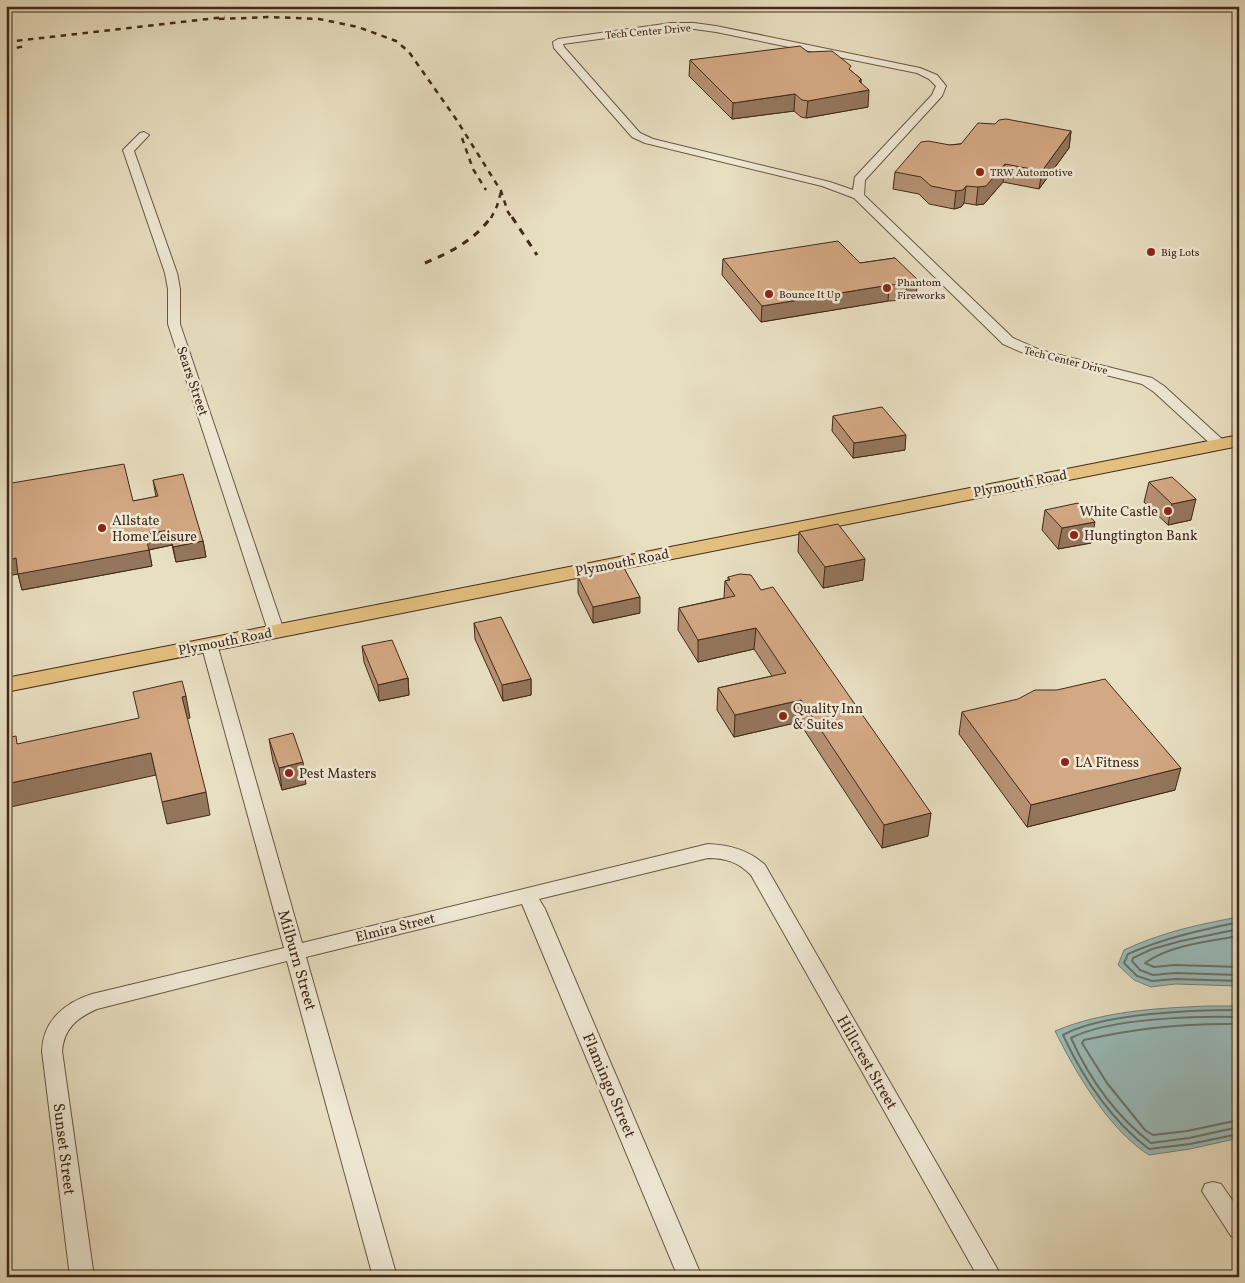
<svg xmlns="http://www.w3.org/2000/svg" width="1245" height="1283" viewBox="0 0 1245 1283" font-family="Vollkorn,serif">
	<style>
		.water { fill: #99bbba; stroke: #758179 }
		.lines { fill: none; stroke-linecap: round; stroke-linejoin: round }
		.shore { stroke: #6c7269; stroke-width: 2 }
		.minor-casing { stroke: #6a5642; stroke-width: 2 }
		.major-casing { stroke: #402918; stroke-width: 2 }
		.minor { fill: #f0ead7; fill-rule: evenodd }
		.major { fill: #e4c080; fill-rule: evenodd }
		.rail-far1 { stroke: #402918; stroke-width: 2.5; stroke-dasharray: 5.5 5.5; stroke-linecap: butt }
		.rail { stroke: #402918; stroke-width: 3; stroke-dasharray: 7 7; stroke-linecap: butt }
		.wall { fill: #b59072; stroke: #402918 }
		.shaded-wall { fill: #94765c; stroke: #402918 }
		.building { fill: #d3a884; stroke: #402918 }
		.poi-dot { fill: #8f2418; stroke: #f0ead7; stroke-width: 2 }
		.labels { text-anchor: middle; stroke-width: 5; stroke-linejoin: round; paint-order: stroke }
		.far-street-label { font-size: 11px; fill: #402918; stroke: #f0ead7 }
		.far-poi-label { font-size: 11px; fill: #402918; stroke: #f0ead7; text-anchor: start }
		.street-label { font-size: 14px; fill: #402918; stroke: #f0ead7 }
		.poi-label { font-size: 14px; fill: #402918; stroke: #f0ead7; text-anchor: start }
		.near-street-label { font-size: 16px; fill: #402918; stroke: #f0ead7 }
	</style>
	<rect width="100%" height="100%" fill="#e8dfc1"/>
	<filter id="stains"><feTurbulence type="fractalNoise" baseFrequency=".004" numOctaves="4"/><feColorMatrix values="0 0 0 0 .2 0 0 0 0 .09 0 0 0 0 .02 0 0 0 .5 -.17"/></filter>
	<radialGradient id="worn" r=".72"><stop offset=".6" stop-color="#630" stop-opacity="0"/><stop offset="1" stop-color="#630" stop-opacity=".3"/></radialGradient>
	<!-- water -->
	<path class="water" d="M1239 917V986L1175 984 1151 987 1134 980 1118 965 1124 950C1160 933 1199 924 1239 917Z
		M1209 1006H1239V1138L1190 1149 1149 1155C1109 1130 1076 1073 1055 1031 1103 1011 1157 1008 1209 1006Z"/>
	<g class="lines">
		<!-- shore -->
		<path class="shore" d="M1239 922C1201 930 1164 938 1128 954L1124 963 1137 976 1152 981 1175 979 1239 981
			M1239 929 1181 941 1152 949 1133 958 1132 961 1140 970 1153 975 1175 973 1239 975
			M1239 936C1209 941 1170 945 1145 963L1154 967 1175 965 1239 967
			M1239 1010C1192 1010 1103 1013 1063 1035 1083 1078 1111 1120 1149 1149L1190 1144 1239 1134
			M1239 1017C1195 1016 1110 1018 1071 1038 1089 1078 1116 1116 1151 1143L1189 1138 1239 1127
			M1239 1024C1186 1023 1135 1028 1084 1040L1082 1043 1107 1083 1145 1130 1153 1135 1187 1131 1239 1120"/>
		<!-- minor casing -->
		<g class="minor-casing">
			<path id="minor" d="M671 23H694L716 26 920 68 937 75 946 86 942 96 865 180 864 195 1013 338 1040 350 1152 378 1164 386 1224 441 1226 444 1224 447H1214L1154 392 1142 384 1030 356 1003 344 854 198 822 186 645 143 632 137 554 48 553 42 558 39ZM671 29H694L716 32 917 73 929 79 936 86 932 95 855 177 853 190 830 182 653 139 640 133 564 47 563 44Z
				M144 132 149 135 134 151 177 273 180 289V324L284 631 282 634H270L268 631 168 324V289L165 273 123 150 140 133Z
				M209 639 215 640 217 644 302 943 708 844C730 845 749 850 765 865L1002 1277H978L751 875C738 862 726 858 708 858L539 899 545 909 702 1277H678L522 904 306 957 397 1277H373L287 961 97 1009C77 1018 64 1028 62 1051L94 1277H70L42 1051C43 1021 64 1003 92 994L284 948 201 644 203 640Z
				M1213 1182 1221 1184 1239 1210V1239L1231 1236 1202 1191 1205 1184Z"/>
		</g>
		<!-- major casing -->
		<g class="major-casing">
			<path id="major" d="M1239 435V446L6 692V678Z"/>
		</g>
		<!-- minor -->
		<use href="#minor" class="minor"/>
		<!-- major -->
		<use href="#major" class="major"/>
		<!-- rail-far1 -->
		<path class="rail-far1" d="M274 11 317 6
			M219 19 270 17 319 19 358 27 396 41 409 52 456 119 501 191 508 212 512 218
			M6 42 225 17
			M6 50 25 46
			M462 138 473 169 486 190
			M491 218 497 206 501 192"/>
		<!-- rail -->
		<path class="rail" d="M512 217 537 255
			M425 263C451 252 475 240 491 217"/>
	</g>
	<!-- wall -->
	<path class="wall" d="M808 52 850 70 861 79V83L868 107 806 118 801 117 794 111 732 119 689 76 690 60Z
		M1071 131 1069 148 1039 189 1003 182 984 204 976 205 964 203 961 207 954 209 929 204 919 194 893 189 895 172 950 145Z
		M895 258 916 296 906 298 905 300 888 301 761 322 722 275 723 259 860 263Z
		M833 416 905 450 853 458 832 431Z
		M153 480 203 541 206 557 176 562 172 545 149 550 152 566 22 590 18 574 12 575 8 560 133 501 156 497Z
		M1149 482 1191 520 1168 525 1144 502Z
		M1045 510 1091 543 1058 549 1042 530Z
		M799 532 863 580 823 588 798 552Z
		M578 577 640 613 593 623 578 593Z
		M728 577 928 836 882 848 799 722 734 737 717 710 718 688 772 676 754 649 698 662 678 630 679 608 724 598 725 581 728 580Z
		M474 623 531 679V695L503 701 475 639Z
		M362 646 408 678 409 695 379 701 364 662Z
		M962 712 1175 790 1027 827 959 734Z
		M269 739 306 784 282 790 273 761Z"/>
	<!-- shaded-wall -->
	<path class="shaded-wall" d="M861 79 860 92 869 90 868 107 806 118 808 101 859 81Z
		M795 94 794 111 732 119 733 103Z
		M1071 131 1069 148 1039 189 1042 171Z
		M1005 164 1003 182 984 204 976 205 978 187Z
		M966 186 964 203 961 207 954 209 956 191Z
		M918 280 916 296 906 298 905 300 907 284 908 282Z
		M889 285 888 301 761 322 762 306Z
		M906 435 905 450 853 458 854 443Z
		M1196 499 1191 520 1168 525 1172 504Z
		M1095 522 1091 543 1058 549 1062 528Z
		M169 530 172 545 148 550 145 534Z
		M203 541 206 557 176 562 173 547Z
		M149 550 152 566 22 590 18 574 12 575 8 560 16 558Z
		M865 559 863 580 823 588 825 567Z
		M640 597V613L593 623V607Z
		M756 628 754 649 698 662V640Z
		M408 678 409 695 379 701 378 685Z
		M531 679V695L503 701 502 685Z
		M186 696 190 718 186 719 182 697Z
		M801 700 799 722 734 737 735 715Z
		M151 753 156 775 6 808V784Z
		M303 762 306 784 282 790 279 768Z
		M1181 768 1175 790 1027 827 1031 805Z
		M206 792 210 815 167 824 162 802Z
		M931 813 928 836 882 848 884 825Z"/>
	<!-- building -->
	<path class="building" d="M800 46 808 52 832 51 851 66 849 69 861 79 859 81 869 90 808 101 802 100 795 94 733 103 690 60Z
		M1006 119 1071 131 1042 171 1005 164 986 186 978 187 966 186 963 190 956 191 931 186 921 177 895 172 921 142 928 141 950 145 961 144 978 123 995 124 999 120Z
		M838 241 860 263 895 258 918 280 908 282 907 284 889 285 762 306 723 259Z
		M882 407 906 435 854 443 833 416Z
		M124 464 133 501 158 496 153 480 183 474 203 541 173 547 169 530 145 534 149 550 18 574 16 558 8 560 6 548V484Z
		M1172 477 1196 499 1172 504 1149 482Z
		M1078 503 1095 522 1062 528 1045 510Z
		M838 524 865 559 825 567 799 532Z
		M624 568 640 597 593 607 578 577Z
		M740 574 751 575 761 590 773 587 931 813 884 825 801 700 735 715 718 688 786 673 756 628 698 640 679 608 735 596 725 581 730 580 728 577Z
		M501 617 531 679 502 685 474 623Z
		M392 640 408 678 378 685 362 646Z
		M1105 679 1181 768 1031 805 962 712 1018 699 1035 690H1057Z
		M182 681 186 696 182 697 206 792 162 802 151 753 6 784V738L16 736 17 744 139 718 133 692Z
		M293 733 303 762 279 768 269 739Z"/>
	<!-- markers -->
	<g class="poi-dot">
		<circle cx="980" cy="172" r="5"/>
		<circle cx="1151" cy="252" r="5"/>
		<circle cx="887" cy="288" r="5"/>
		<circle cx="769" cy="294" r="5"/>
		<circle cx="1168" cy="511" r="5"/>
		<circle cx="102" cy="528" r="5"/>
		<circle cx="1074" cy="535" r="5"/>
		<circle cx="783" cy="716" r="5"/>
		<circle cx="1065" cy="762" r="5"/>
		<circle cx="289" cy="773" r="5"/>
	</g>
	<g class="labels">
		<!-- far-street labels -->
		<g class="far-street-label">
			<text transform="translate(648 31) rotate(-5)" y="4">Tech Center Drive</text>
			<text transform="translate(1066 360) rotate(14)" y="4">Tech Center Drive</text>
		</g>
		<!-- far-poi labels -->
		<g class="far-poi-label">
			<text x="990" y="176">TRW Automotive</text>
			<text x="1161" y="256">Big Lots</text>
			<text x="897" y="286">Phantom<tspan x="897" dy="13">Fireworks</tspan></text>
			<text x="779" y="298">Bounce It Up</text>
		</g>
		<!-- street labels -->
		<g class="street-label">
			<text transform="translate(193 381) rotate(71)" y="5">Sears Street</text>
			<text transform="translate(1020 483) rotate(-11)" y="5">Plymouth Road</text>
			<text transform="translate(622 562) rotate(-11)" y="5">Plymouth Road</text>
			<text transform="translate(225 641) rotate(-11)" y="5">Plymouth Road</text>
			<text transform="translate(395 927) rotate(-14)" y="5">Elmira Street</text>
		</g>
		<!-- poi labels -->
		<g class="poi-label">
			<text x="1158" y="516" text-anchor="end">White Castle</text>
			<text x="112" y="525">Allstate<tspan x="112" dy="16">Home Leisure</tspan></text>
			<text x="1084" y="540">Hungtington Bank</text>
			<text x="793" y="713">Quality Inn<tspan x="793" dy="16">&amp; Suites</tspan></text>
			<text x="1075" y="767">LA Fitness</text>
			<text x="299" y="778">Pest Masters</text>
		</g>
		<!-- near-street labels -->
		<g class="near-street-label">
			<text transform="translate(298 960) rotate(74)" y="6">Milburn Street</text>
			<text transform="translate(868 1062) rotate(60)" y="6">Hillcrest Street</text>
			<text transform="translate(610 1085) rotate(67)" y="6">Flamingo Street</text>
			<text transform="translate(65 1149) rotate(83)" y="6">Sunset Street</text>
		</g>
	</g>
	<!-- margin -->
	<rect width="1245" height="1283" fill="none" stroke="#e8dfc1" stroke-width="25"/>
	<rect x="8" y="8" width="1230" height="1268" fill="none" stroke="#402918" stroke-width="2.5"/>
	<rect x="12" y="12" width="1220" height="1258" fill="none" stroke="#402918"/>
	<rect width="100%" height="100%" filter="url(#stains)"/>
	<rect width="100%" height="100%" fill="url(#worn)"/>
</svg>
